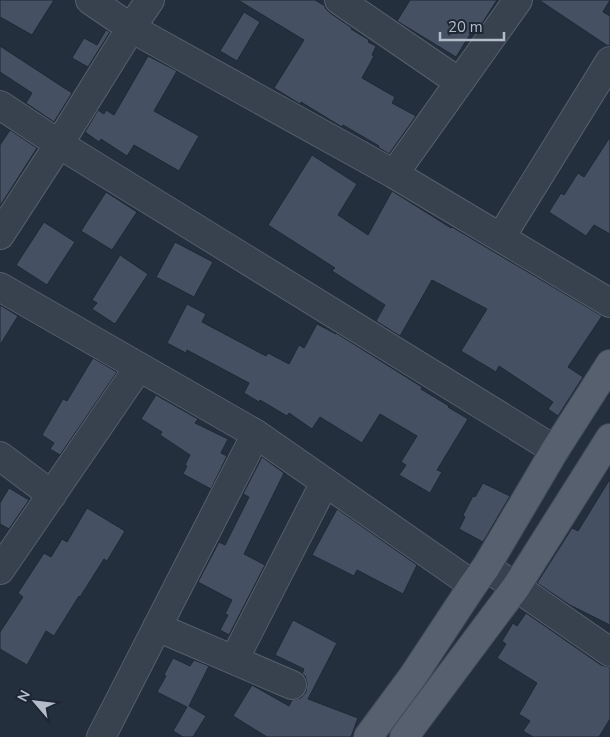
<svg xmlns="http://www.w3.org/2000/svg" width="610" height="737" viewBox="0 0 610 737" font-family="'Nunito Sans',sans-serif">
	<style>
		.building { fill: #455162; stroke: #1f2835 }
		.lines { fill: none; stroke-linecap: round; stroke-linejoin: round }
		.minor-casing { stroke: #565f6c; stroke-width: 30 }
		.major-casing { stroke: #414a57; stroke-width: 30 }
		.minor { stroke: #38414e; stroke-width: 28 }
		.major { stroke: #56606e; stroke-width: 28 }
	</style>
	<rect width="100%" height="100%" fill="#242f3e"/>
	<!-- building -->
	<path class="building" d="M0 0H54L32 35 0 17Z
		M238 0H315L325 6V8L330 13 352 28 351 29 369 40 368 42 376 46 372 55 374 56 362 78 395 97 392 103 416 116 389 154 378 147 379 146 343 125 342 127 301 102 300 104 274 88 304 40Z
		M410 0H497L479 28 476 25 456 57 397 21Z
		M539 0H610L603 12 610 16V45L608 46Z
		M244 12 260 22 237 61 220 51Z
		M106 30 110 32 88 67 72 58 84 38 97 45Z
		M0 46 72 93 54 122 26 103 32 93 0 72Z
		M148 56 177 71 154 111 199 136 179 171 134 145 127 156 101 139 99 142 85 132 98 110 104 114 106 110 114 115Z
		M10 130 37 148 0 206V145Z
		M610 137V234L594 225 586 236 549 212 561 193 564 195 578 173 584 177Z
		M312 155 357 184 338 215 368 235 392 191 451 228 452 227 602 316 568 367 583 377 558 416 548 409 553 402 499 366 496 372 461 351 487 309 432 280 400 336 376 321 385 305 332 271 335 268 268 225Z
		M106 192 137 212 112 250 81 231Z
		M44 222 75 242 47 285 16 265Z
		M175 242 213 262 194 297 156 277Z
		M120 255 148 274 115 324 92 309 97 303 92 300Z
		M187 304 206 314 202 322 266 356 268 353 289 364 299 345 304 348 317 324 336 334V333L422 387 421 389 449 406 448 407 468 419 437 470 442 472 430 493 399 475 406 465 401 462 417 436 380 414 362 443 320 417 312 429 289 413 287 416 260 400 259 402 244 393 249 383 187 350 186 353 167 343Z
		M0 305 18 316 0 345Z
		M93 358 117 372 60 455 50 449 54 443 42 435 63 399 67 401Z
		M156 395 198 419 195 423 228 439 221 453 227 456 211 489 183 474 187 466 185 465 190 455 160 435 162 432 141 419Z
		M262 457 284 473 244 554 265 565 229 635 220 630 228 615 225 614 232 600 198 582 219 542 225 545 249 497 243 494Z
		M610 479V625L570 605 537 583 572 528 578 531Z
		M483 483 510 496 483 542 459 529 465 517 463 515 473 496 475 497Z
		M9 488 29 500 9 529 0 524V503Z
		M87 508 125 531 107 561 104 559 80 597 79 596 54 636 46 631 27 665 0 649V632L23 597 18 593 44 553 51 557 62 539 67 542Z
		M337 509 417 565 403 594 357 570 354 576 312 555Z
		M526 613 601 665 610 667V719L599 737H533L523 731 530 721 519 714 537 683 497 658 506 644 502 641 513 623 517 626Z
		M293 620 337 643 308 699 358 718 351 737H267L233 716 252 685 289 706 292 700 301 698 306 692 307 683 305 676 302 674 304 669 275 655Z
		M173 658 190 666 194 660 209 666 189 706 206 716 193 737H183L173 731 187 707 157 692 166 676 164 675Z"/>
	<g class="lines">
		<!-- minor casing -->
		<g class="minor-casing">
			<path id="minor" d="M90 0 131 28 394 174 610 303
				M339 0 459 82
				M0 105 59 144 555 450
				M394 174 518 0
				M0 235 59 144 131 28 150 0
				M501 237 610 61
				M0 287 256 434 473 585
				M0 456 52 495
				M486 567 516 587 610 652
				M0 570 139 367
				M157 627 292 685
				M234 660 325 482
				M101 737 256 434"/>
		</g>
		<!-- major casing -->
		<g class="major-casing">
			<path id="major" d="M368 737 413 676 473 585 486 567 555 450 610 364
				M404 737 516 587 610 438"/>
		</g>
		<!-- minor -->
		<use href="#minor" class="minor"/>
		<!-- major -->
		<use href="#major" class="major"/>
	</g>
	<!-- north arrow -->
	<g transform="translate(35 702) rotate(298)" stroke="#1d2633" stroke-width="4" paint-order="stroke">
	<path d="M0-4L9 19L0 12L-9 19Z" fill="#b4bcc9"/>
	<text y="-8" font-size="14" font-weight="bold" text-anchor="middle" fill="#b4bcc9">N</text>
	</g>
	<!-- scale -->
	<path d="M440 32v8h64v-8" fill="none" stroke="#b4bcc9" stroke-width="2.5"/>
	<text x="448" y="32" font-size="15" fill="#b4bcc9" stroke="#1d2633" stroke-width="4" paint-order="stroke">20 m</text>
</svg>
